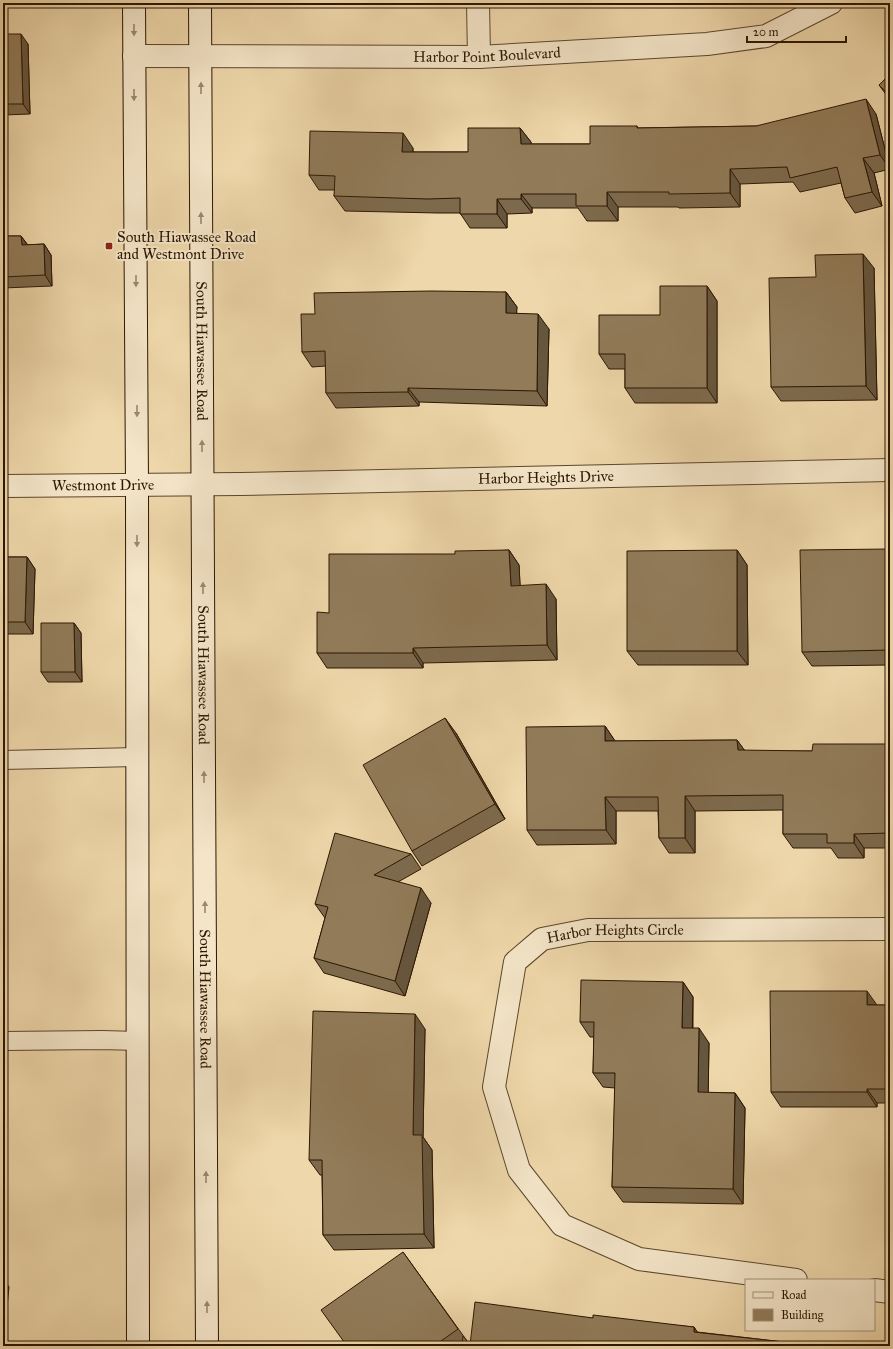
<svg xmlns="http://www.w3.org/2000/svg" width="893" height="1349" viewBox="0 0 893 1349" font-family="'IM FELL Great Primer',serif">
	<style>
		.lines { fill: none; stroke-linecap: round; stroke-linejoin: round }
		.lane-casing { stroke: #5c472c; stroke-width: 20 }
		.street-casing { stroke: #5c472c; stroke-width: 24 }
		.secondary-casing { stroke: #2c1702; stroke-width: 24 }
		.lane { stroke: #f4e5c8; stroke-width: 18 }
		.street { stroke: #f4e5c8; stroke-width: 22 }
		.secondary { stroke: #f4e5c8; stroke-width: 22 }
		.wall { fill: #7d6a4d; stroke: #2c1702 }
		.shaded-wall { fill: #66563e; stroke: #2c1702 }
		.building { fill: #917b59; stroke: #2c1702 }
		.oneway { fill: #9a886f }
		.poi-dot { fill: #8f2418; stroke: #f4e5c8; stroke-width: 1.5 }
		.labels { text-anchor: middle; stroke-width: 4; stroke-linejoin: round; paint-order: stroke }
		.street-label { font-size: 15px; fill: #2c1702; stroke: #f4e5c8 }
		.poi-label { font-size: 15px; fill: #2c1702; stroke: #f4e5c8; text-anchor: start }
	</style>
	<rect width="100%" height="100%" fill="#eed7aa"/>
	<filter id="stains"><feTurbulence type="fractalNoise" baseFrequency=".005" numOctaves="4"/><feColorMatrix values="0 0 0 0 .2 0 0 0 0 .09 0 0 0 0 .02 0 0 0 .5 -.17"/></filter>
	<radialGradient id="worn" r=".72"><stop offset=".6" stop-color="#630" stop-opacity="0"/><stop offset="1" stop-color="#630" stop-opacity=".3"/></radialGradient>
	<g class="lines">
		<!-- lane casing -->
		<g class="lane-casing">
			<path id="lane" d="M3 760 137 757
				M3 1041 102 1040 138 1041"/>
		</g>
		<!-- street casing -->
		<g class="street-casing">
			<g id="street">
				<path d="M478 3 479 57"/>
				<path id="s1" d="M134 56 479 57 707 44 766 36 831 3"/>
				<path id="s2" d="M3 486 240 484 890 470"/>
				<path id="s3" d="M796 1280 639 1259 562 1225 519 1170 494 1087 515 962 542 939 588 930 890 929"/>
				<path d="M874 1290 890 1292"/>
			</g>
		</g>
		<!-- secondary casing -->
		<g class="secondary-casing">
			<g id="secondary">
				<path d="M134 3 137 485 138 1346"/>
				<path id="s4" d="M200 3 207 1346"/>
			</g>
		</g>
		<!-- lane -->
		<use href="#lane" class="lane"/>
		<!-- street -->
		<use href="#street" class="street"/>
		<!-- secondary -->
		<use href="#secondary" class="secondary"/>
	</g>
	<!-- wall -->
	<path class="wall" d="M3 34 28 44 30 114 3 115Z
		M890 74V100L879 85Z
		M876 114 890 169 874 173 882 206 855 213 845 198 841 183 800 192 793 182 740 184V207L679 208 678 207H618V221H587L578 208H532V213L507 214V228H470L460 213H438L345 211 334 196 335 190H319L309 175 413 148V152H468L520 128 531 142V144H590L637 126 638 128 756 126Z
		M3 236H21L28 245 44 244 51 255 52 286 3 288Z
		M874 268 877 400 781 401 771 387 816 277Z
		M707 286 717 301V403H635L625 388V369H609L599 354 660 315Z
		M506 292 517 307 516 313 549 329 547 406 419 402V406L336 408 326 393V366L312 367 302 352 315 314Z
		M890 549V665L812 666 802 652Z
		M509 550 519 565 520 586 556 599 557 660 423 663V668H327L317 653 329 613 455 554Z
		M737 550 747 565 748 665H638L627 651Z
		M3 557H27L35 569 33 634H3Z
		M74 623 81 633 82 682H48L41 672Z
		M605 726 615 741 737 740 745 751H812L890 744V848H864V858H838L831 848H793L783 834V810L695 811V853H669L659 838 658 811H616V844L537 845 527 830Z
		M456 733 505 819 422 866 412 851Z
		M411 854 421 869 398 882 431 903 405 996 324 973 314 958 325 918 315 904Z
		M683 982 693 997V1028L709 1043 708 1093H735L745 1108 743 1204 623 1202 612 1187 615 1088 603 1087 593 1073 594 1037H590L580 1022Z
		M877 1005H890V1103H877V1107H781L771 1092Z
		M425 1029 423 1137 432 1150 434 1248 334 1250 323 1235 322 1175H320L309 1160Z
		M403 1252 470 1345 593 1318 694 1327 697 1332 819 1346H347Z"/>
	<!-- shaded-wall -->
	<path class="shaded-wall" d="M21 34 28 44 30 114 23 104Z
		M866 99 876 114 890 169 880 155Z
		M520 128 531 142V158L521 144Z
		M403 133 413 148 412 167 402 152Z
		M863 158 874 173 882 206 872 192Z
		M730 169 740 184V207L730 193Z
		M607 192 618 207V221L607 206Z
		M521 194 532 208V213L521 199Z
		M497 199 507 214V228L497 214Z
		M21 236 28 246 22 245Z
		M44 244 51 255 52 286 45 275Z
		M863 254 874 268 877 400 866 386Z
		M707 286 717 301V403L707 388Z
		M506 292 517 307 516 328 506 313Z
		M538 314 549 329 547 406 537 391Z
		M408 388 419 402V406L408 392Z
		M509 550 519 565 521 601 511 586Z
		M737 550 747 565 748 665 737 651Z
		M27 557 35 569 33 634 25 622Z
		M546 584 556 599 557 660 547 645Z
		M74 623 81 633 82 682 75 672Z
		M413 648 423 663V668L413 653Z
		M445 718 456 733 505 819 495 804Z
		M605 726 615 741H605Z
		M737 740 748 755 738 750Z
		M685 796 695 811V853L685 838Z
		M605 797 616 811V844L606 830Z
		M854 834 864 848V858L854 843Z
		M421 888 431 903 405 996 395 981Z
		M683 982 693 997 692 1043 682 1028Z
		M867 991 877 1005H867Z
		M415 1014 425 1029 423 1137 432 1150 434 1248 424 1234 413 1135Z
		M699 1028 709 1043 708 1107 698 1092Z
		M867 1089 877 1103V1107L867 1092Z
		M735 1093 745 1108 743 1204 733 1189Z
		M3 1278 9 1287 4 1336 3 1335Z
		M694 1327 704 1342 694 1332Z"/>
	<!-- building -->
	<path class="building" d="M3 34H21L23 104H3Z
		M890 74V96L879 85Z
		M866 99 880 155 863 158 872 192 845 198 837 167 790 178 787 167 730 169V193L669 194V192H607V206H576V194H521V199H497V214H460V198L428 199 334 196 335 176 309 175 310 131 403 133 402 152H468V128H520L521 144H590V126H637V128L756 126Z
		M3 236H21L22 245 44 244 45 275 3 277Z
		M863 254 866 386 771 387 769 278 816 277 815 255Z
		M660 286H707V388H625V354H599V315H660Z
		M431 291 506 292V313L538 314 537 391 408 388V392L326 393 325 351 302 352 301 314H315L314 293Z
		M890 549V650L802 652 800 550Z
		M509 550 511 586 546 584 547 645 413 648V653H317V612L329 613V554H455V551Z
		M737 550V651H627V551Z
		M3 557H27L25 622H3Z
		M41 623H74L75 672H41Z
		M445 718 495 804 412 851 363 765Z
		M605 726V741L737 740 738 750 812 751 813 744H890V833L854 834V843H827V834H783V795L685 796V838H659L658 797H605L606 830H527L526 727Z
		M335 833 411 854 374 875 421 888 395 981 314 958 328 907 315 904Z
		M581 980 683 982 682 1028H699L698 1092 735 1093 733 1189 612 1187 615 1073H593L594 1022H580Z
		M770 991H867V1005H890V1089H867V1092H771Z
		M313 1011 415 1014 413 1135H422L424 1234 323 1235 322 1160H309Z
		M403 1252 458 1329 434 1346H347L321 1310Z
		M475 1302 593 1318V1315L694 1327V1332L819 1346H462L463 1336 470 1345Z"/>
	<!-- one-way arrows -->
	<defs><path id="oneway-solid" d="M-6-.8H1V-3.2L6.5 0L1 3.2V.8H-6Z"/></defs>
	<g class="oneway">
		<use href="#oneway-solid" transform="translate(134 30) rotate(90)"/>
		<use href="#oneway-solid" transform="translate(201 88) rotate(-90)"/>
		<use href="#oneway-solid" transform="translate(134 95) rotate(90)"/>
		<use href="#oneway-solid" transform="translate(201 218) rotate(-90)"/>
		<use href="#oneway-solid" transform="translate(136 281) rotate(90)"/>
		<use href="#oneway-solid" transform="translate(137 411) rotate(90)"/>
		<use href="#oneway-solid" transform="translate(202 446) rotate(-90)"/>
		<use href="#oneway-solid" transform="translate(137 541) rotate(90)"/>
		<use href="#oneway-solid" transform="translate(203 588) rotate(-90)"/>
		<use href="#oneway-solid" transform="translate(204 777) rotate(-90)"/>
		<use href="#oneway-solid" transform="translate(205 907) rotate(-90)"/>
		<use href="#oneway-solid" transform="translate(206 1177) rotate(-90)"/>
		<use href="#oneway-solid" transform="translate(207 1307) rotate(-90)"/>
	</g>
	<!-- markers -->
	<rect class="poi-dot" x="105" y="242" width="8" height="8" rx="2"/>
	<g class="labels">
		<!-- street labels -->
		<g class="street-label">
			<text dy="5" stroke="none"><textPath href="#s1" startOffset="353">Harbor Point Boulevard</textPath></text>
			<text dy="5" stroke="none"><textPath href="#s4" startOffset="348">South Hiawassee Road</textPath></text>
			<text dy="5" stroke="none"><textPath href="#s2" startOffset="543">Harbor Heights Drive</textPath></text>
			<text dy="5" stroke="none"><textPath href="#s2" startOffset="100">Westmont Drive</textPath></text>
			<text dy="5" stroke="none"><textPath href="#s4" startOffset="672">South Hiawassee Road</textPath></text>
			<text dy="5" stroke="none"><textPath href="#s3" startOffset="635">Harbor Heights Circle</textPath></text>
			<text dy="5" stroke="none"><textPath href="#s4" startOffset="996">South Hiawassee Road</textPath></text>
		</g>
		<!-- poi labels -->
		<g class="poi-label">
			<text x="117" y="242">South Hiawassee Road<tspan x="117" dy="17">and Westmont Drive</tspan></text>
		</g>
	</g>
	<!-- margin -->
	<rect width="893" height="1349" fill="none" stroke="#eed7aa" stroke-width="16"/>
	<rect x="4" y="4" width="885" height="1341" fill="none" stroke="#2c1702" stroke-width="2"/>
	<rect x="8" y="8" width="877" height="1333" fill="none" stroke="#2c1702"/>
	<!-- legend -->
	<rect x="745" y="1279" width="130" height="52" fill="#f4e5c8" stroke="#a49379"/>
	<rect x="753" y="1292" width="20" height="6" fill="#f4e5c8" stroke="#a49379"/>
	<text x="781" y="1299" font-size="12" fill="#2c1702">Road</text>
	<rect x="753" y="1309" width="20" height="12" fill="#917b59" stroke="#a49379"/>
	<text x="781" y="1319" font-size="12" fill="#2c1702">Building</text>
	<!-- scale -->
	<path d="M747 36v6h99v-6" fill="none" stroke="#2c1702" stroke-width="2"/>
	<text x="753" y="36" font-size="12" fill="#2c1702" stroke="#f4e5c8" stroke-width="3" paint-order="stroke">20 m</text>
	<rect width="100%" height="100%" filter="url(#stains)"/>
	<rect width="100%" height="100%" fill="url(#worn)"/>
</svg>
